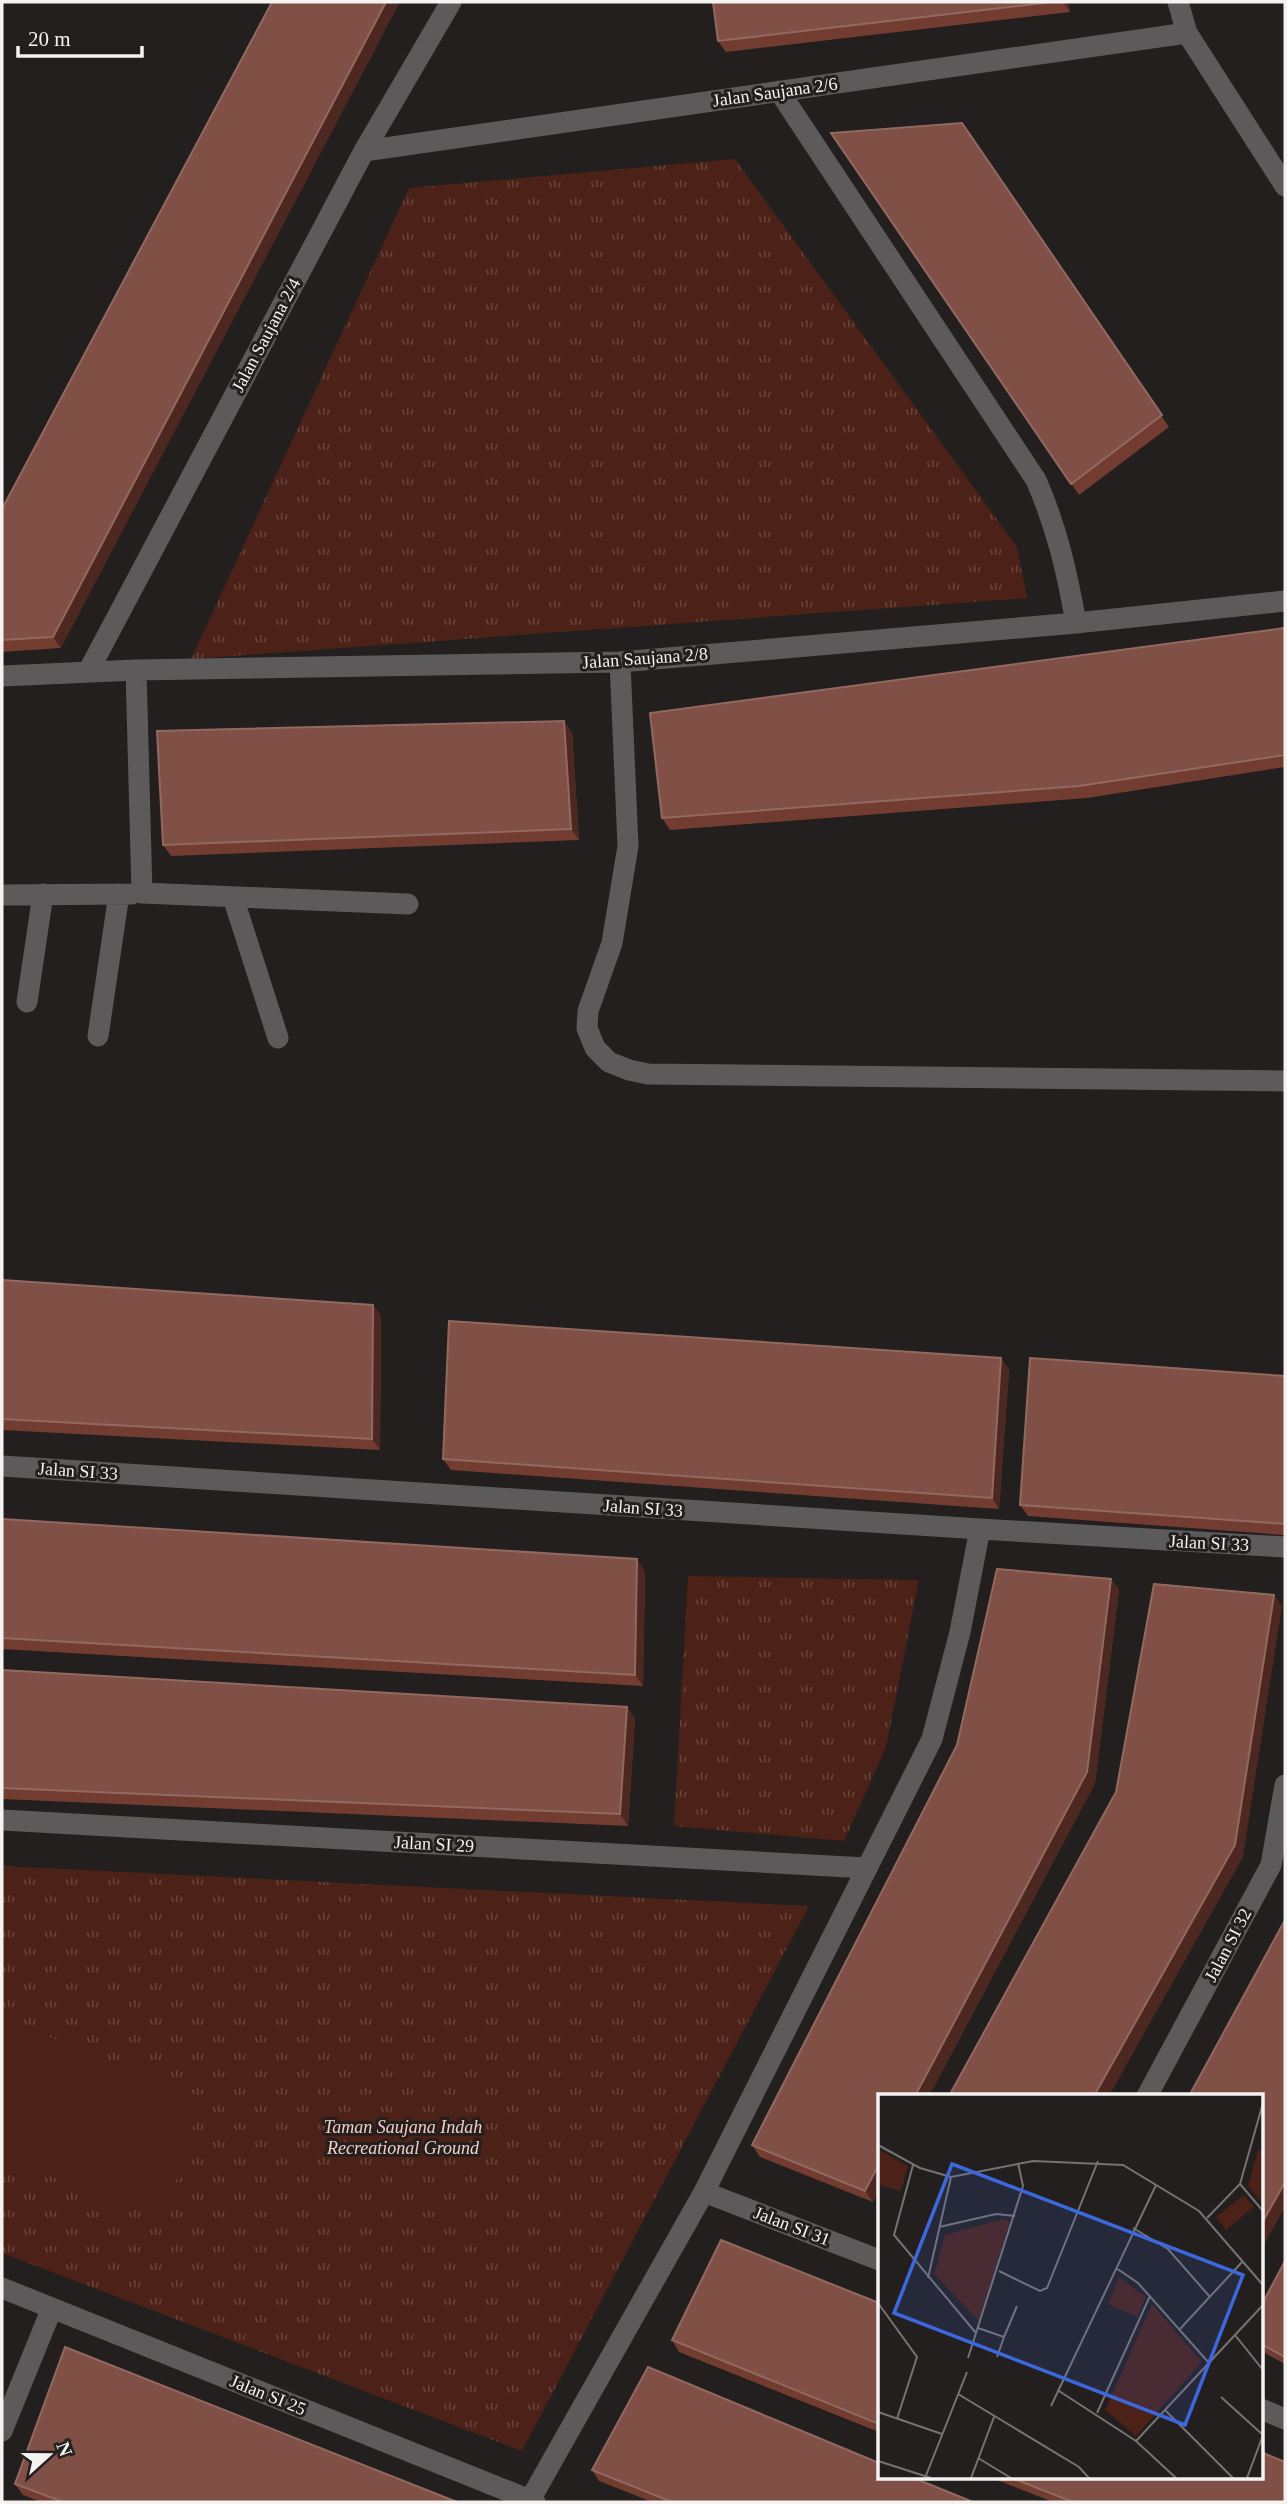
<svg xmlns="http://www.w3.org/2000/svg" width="1287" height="2504" viewBox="0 0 1287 2504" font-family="'Times New Roman',serif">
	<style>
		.grass { fill: url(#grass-tufts) }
		.pitch { fill: #4c2117 }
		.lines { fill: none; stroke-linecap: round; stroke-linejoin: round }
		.street { stroke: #5c5a5a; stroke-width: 21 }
		.wall { fill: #723c31 }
		.shaded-wall { fill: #4c2820 }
		.building { fill: #804f45; stroke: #926960; stroke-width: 2 }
		.labels { text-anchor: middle; stroke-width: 6; stroke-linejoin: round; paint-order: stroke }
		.street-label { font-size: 18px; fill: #f5f3f2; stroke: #221f1e }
		.park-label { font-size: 18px; font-style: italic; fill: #f4cdc3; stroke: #221f1e }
		.inset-road { fill: none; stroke: #767473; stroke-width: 2 }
		.view { fill: #3d67dc; fill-opacity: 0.15; stroke: #3d67dc; stroke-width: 3.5 }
		.inset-edge { fill: none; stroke: #f5f3f2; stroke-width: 3.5 }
	</style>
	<defs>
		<pattern id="grass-tufts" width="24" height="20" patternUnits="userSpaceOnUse" patternTransform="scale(1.75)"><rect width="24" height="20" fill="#4c2117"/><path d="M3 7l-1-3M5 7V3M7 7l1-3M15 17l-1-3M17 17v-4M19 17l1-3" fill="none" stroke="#664239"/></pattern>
	</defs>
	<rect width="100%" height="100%" fill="#221f1e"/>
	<!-- grass -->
	<path class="grass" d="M735 159 1017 547 1027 598 191 659 409 188Z
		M688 1576 919 1580 886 1747 844 1841 674 1826Z
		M2 1866 809 1906 522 2451 2 2253Z"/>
	<!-- pitch -->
	<path class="pitch" d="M2 2018 202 2097 164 2221 2 2157Z"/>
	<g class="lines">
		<!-- street -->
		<path class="street" d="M1178 2 1187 33 1285 186
			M779 91 1036 480C1057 528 1067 572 1076 623
			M364 151 1187 33
			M620 662 628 846 612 943 588 1011 587 1028 595 1048 609 1062 629 1070 648 1074 1285 1081
			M136 670 142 893 408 904
			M88 672 364 151 451 2
			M2 676 136 670 620 662 1076 623 1285 601
			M2 895 132 894
			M233 897 278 1038
			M27 1002 43 894
			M98 1036 119 894
			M2 1466 980 1529 1285 1547
			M2 1820 866 1868
			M1147 2096 1271 1865 1285 1785
			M704 2192 879 2260
			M2 2288 535 2502
			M1261 2409 1285 2419
			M2 2431 52 2308
			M530 2500 704 2192 932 1739 960 1632 980 1529"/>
	</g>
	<!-- wall -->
	<path class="wall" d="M713 2H1068L1070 12 726 52 718 41Z
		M962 123 1169 427 1079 495 831 133Z
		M2 509 61 648 2 652Z
		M1285 628V767L1087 798 670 830 662 818Z
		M572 732 579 840 171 856 163 845Z
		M2 1280 373 1305 381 1316 380 1450 2 1430Z
		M1001 1358 1009 1370 999 1509 451 1470 443 1459Z
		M1285 1376V1535L1028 1516 1020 1505Z
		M2 1519 645 1571 643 1686 2 1649Z
		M1111 1579 1119 1590 1095 1783 929 2096H879V2191L873 2202 760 2157 752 2145Z
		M2 1670 627 1707 635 1719 628 1826 2 1799Z
		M1285 2261V2364L1261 2351V2306Z
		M879 2303V2432L679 2352 672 2340Z
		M592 2470 973 2502H652L599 2481Z
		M992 2478H1261L1285 2502H1053Z
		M15 2484 457 2502H41L23 2495Z"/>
	<!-- shaded-wall -->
	<path class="shaded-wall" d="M386 2H400L61 648 53 637Z
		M1063 2H1068L1070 12Z
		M564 721 572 732 579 840 571 829Z
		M373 1305 381 1316 380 1450 372 1439Z
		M1001 1358 1009 1370 999 1509 992 1498Z
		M637 1559 645 1571 643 1686 635 1675Z
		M1111 1579 1119 1590 1095 1783 929 2096H915Z
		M1274 1595 1282 1606 1243 1857 1109 2096H1094Z
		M627 1707 635 1719 628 1826 620 1814Z
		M879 2164V2191L873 2202 865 2191Z
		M1285 2182V2207L1261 2250V2225Z"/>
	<!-- building -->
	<path class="building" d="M272 2H386L53 637 2 640V509Z
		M713 2H1052L718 41Z
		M962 123 1162 415 1071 484 831 133Z
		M1285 628V755L1079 786 662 818 650 713Z
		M564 721 571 829 163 845 157 731Z
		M2 1280 373 1305 372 1439 2 1419Z
		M449 1321 1001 1358 992 1498 443 1459Z
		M1030 1358 1285 1376V1524L1020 1505Z
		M2 1519 637 1559 635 1675 2 1638Z
		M997 1569 1111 1579 1087 1772 915 2096H879V2164L865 2191 752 2145 957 1745Z
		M1154 1584 1274 1595 1235 1845 1094 2096H949L1116 1792Z
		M2 1670 627 1707 620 1814 2 1788Z
		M1285 1920V2182L1261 2225V2096H1189Z
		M721 2240 879 2303V2424L672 2340Z
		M1285 2261V2357L1261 2344V2306Z
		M65 2347 457 2502H63L15 2484Z
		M648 2367 879 2463V2478H914L973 2502H672L592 2470Z
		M1261 2452 1285 2462V2502H1073L1012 2478H1261Z"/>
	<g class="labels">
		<!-- street labels -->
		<g class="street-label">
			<text transform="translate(775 92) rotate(-8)" y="6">Jalan Saujana 2/6</text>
			<text transform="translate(266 335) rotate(-62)" y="6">Jalan Saujana 2/4</text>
			<text transform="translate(645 658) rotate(-4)" y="6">Jalan Saujana 2/8</text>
			<text transform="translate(78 1471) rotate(4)" y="6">Jalan SI 33</text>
			<text transform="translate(643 1508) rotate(4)" y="6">Jalan SI 33</text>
			<text transform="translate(1209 1543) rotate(3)" y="6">Jalan SI 33</text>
			<text transform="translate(434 1844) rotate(3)" y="6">Jalan SI 29</text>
			<text transform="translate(1228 1945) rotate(-62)" y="6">Jalan SI 32</text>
			<text transform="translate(792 2226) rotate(21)" y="6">Jalan SI 31</text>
			<text transform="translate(268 2395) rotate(22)" y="6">Jalan SI 25</text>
		</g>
		<!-- park labels -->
		<g class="park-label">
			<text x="403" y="2133">Taman Saujana Indah<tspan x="403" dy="21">Recreational Ground</tspan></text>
		</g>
	</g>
	<!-- overview -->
	<g transform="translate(878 2094)">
		<rect width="385" height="385" fill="#221f1e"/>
		<path d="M0 55 30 72 23 97 0 91ZM380 56 385 57V110L370 92ZM366 101 376 113 348 136 338 123ZM125 125 132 127 101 227 56 180 67 141ZM241 183 268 203 259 223 230 210ZM274 210 324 268 258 342 227 316Z" fill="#4c2117"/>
		<path d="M269 290 282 299 257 326 245 316Z" fill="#4c2117"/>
		<path class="inset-road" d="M0 51 42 74 73 83 155 67 245 71 321 117 385 191M35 71 16 141 98 239M362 90 385 117M329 124 362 90 385 9M61 133 118 120 137 122M255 134 290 155 332 203M238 174 260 189 331 269M121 177 162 197 169 194 220 67M50 184 73 83M0 209 39 263 19 325M100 234 126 243 139 212M302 235 365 167M357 241 385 276M119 263 126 243M90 264 145 92 140 69M181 297 258 347 298 384M80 300 201 373 211 384M343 303 385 341M173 312 278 91M287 316 355 384M0 318 64 340M219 319 272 202M258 347 385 211M100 364 133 384M0 367 53 384M47 384 89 278M93 384 116 323M369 384 385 341"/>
		<path class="view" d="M74 70 365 181 307 331 16 219Z"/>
		<rect width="385" height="385" class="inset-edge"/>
	</g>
	<!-- border -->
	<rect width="1287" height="2504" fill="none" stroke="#f5f3f2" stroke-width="7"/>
	<!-- north arrow -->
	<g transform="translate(49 2455) rotate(69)" stroke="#221f1e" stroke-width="5" paint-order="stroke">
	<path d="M0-5L12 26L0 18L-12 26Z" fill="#f5f3f2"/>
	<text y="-10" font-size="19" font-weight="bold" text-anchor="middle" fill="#f5f3f2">N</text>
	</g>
	<!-- scale -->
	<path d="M18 46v10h124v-10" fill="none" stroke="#f5f3f2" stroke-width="3.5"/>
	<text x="28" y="46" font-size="21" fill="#f5f3f2" stroke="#221f1e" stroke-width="5" paint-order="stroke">20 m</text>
</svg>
